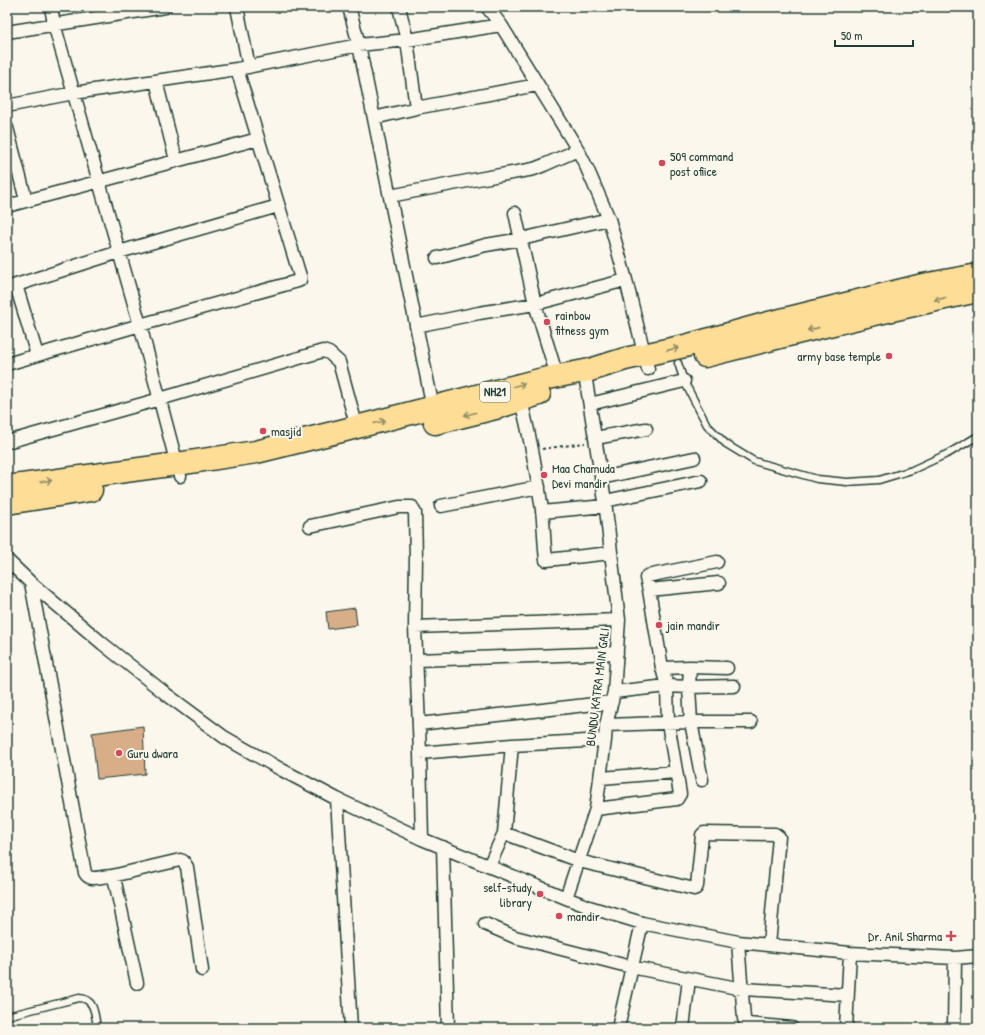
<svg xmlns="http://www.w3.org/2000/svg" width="985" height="1035" viewBox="0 0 985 1035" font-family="'Patrick Hand',sans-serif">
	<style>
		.building { fill: #d8ae89; stroke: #1f3d34 }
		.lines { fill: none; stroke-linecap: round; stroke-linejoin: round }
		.lane-casing { stroke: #1f3d34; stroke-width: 9 }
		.street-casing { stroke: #1f3d34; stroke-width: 15 }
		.highway-casing { stroke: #1f3d34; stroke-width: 25 }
		.path { stroke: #1f3d34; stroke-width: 2; stroke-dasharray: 3 3; stroke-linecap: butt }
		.lane { stroke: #fbf7ec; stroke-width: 6 }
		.street { stroke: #fbf7ec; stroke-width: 12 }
		.highway { stroke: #fedd96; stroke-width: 22 }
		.oneway { stroke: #8e8d65 }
		.poi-dot { fill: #d1495b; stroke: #fbf7ec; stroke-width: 1.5 }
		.labels { text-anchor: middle; stroke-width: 4; stroke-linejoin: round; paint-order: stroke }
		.shield { fill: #fbf7ec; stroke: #61756b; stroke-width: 1 }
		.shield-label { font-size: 12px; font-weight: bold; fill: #1f3d34 }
		.poi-label { font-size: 13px; fill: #1f3d34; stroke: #fbf7ec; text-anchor: start }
		.street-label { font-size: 13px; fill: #1f3d34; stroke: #fbf7ec }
	</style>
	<rect width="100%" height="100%" fill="#fbf7ec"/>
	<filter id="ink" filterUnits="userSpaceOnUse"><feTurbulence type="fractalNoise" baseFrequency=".025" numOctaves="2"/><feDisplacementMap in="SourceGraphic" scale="8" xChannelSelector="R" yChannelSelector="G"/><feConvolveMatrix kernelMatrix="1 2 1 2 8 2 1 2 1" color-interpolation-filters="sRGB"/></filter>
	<g filter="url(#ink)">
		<!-- building -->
		<path class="building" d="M355 608 357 625 328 629 326 612Z
			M143 726 145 774 97 779 92 733Z"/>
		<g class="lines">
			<!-- lane casing -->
			<g class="lane-casing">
				<path id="lane" d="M678 363 684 381 707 425 726 444 754 461 817 479 847 482 879 480 912 470 949 453 978 436
					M7 1016 79 998C95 998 95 1016 97 1028"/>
			</g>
			<!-- street casing -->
			<g class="street-casing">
				<path id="street" d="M51 7 54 24 140 325 180 476
					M237 7 249 67
					M349 7 359 45 433 408
					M399 7 407 40 416 108
					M487 7 501 25 578 150 586 166 609 219 626 280 648 369
					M7 32 165 7
					M156 81 176 160
					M7 106 74 93 237 69 359 45 407 40 501 25
					M374 118 421 107 537 85
					M7 128 26 200
					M390 196 478 179 534 169 544 165 578 150
					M7 206 258 139
					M515 213 535 304 557 376
					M437 258 486 245 521 239 609 219
					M16 285 37 355
					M7 288 119 252 278 206
					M416 326 479 313 535 304 626 280
					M7 364 140 325 298 281 300 280V276L237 69
					M521 400C530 437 537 473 542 510 544 526 544 543 546 560H547L611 553
					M590 404 684 381
					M595 438 646 429
					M7 442 160 399 323 351 329 353 339 362 357 428
					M601 478 694 458
					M605 501 701 481
					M441 506 539 487
					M542 512 605 506
					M310 526 399 507H412L415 513 416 557 415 627 420 753 422 839
					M7 560 31 583 103 644 166 694 224 737 282 770 337 799 422 839 566 898 589 907 642 923 738 942 850 953 955 958 978 956
					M31 583 85 873C91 884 105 873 114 877L137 983
					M649 590 719 583
					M415 627 619 620
					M417 660 617 653
					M662 668 690 667
					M614 692 667 686 689 687 734 686
					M419 724 612 702
					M606 725 691 722H751
					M420 753 512 745 605 740
					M601 778 676 772
					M702 780 691 722 689 687 690 667 727 668
					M337 799 351 1028
					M596 809 677 799 680 794 668 723 667 686 662 668 649 590 646 578 647 576 717 562
					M504 833 579 861 694 889 696 888 697 886 702 835 704 833 775 834 779 837 769 945
					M443 847 448 1028
					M489 866 504 833 512 745
					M112 876 180 860 183 861 187 867 202 970
					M566 898 596 809 605 740 606 725 614 692 619 620 605 501 586 381
					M485 924 515 937 631 967 742 989 848 995
					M738 942 744 1019 746 1022 748 1024 792 1028
					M618 1028 642 923
					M683 1028 689 979
					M846 1028 850 953
					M954 1028 955 958"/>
			</g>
			<!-- highway casing -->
			<g class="highway-casing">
				<path id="highway" d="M705 356C795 333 886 310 978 291
					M435 423 499 407 539 394
					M7 487 177 464 256 452 345 430 543 379 590 370 625 359 685 346 761 325 923 285 978 275
					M7 503 91 490"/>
			</g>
			<!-- path -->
			<path class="path" d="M542 449 585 443"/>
			<!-- lane -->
			<use href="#lane" class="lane"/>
			<!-- street -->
			<use href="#street" class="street"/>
			<!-- highway -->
			<use href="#highway" class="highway"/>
		</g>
		<!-- one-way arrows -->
		<defs><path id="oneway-shaft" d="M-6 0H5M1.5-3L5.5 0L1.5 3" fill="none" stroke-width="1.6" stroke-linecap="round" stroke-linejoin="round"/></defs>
		<g class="oneway">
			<use href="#oneway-shaft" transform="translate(940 299) rotate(167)"/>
			<use href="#oneway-shaft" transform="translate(813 329) rotate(167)"/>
			<use href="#oneway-shaft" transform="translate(673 349) rotate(-13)"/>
			<use href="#oneway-shaft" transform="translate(519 385) rotate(-15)"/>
			<use href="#oneway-shaft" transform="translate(470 414) rotate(166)"/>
			<use href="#oneway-shaft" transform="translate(380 422) rotate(-15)"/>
			<use href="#oneway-shaft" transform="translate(46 481) rotate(-7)"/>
		</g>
	</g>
	<!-- markers -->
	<g class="poi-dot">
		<circle cx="662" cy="163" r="4"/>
		<circle cx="547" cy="322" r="4"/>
		<circle cx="889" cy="356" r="4"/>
		<circle cx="263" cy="431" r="4"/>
		<circle cx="544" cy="475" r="4"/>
		<circle cx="659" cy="625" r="4"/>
		<circle cx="119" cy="753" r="4"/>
		<circle cx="540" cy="894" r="4"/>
		<circle cx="559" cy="916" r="4"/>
		<path d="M949 930h4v4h4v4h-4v4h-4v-4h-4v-4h4z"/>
	</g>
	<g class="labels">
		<!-- shield labels -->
		<rect class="shield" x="480" y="382" width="30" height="20" rx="3"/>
		<g class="shield-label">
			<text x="495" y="396">NH21</text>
		</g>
		<!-- poi labels -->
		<g class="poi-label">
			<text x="670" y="161">509 command<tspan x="670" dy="15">post ofiice</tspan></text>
			<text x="555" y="320">rainbow<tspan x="555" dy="15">fitness gym</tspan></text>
			<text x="881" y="361" text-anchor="end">army base temple</text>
			<text x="271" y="436">masjid</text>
			<text x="552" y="473">Maa Chamuda<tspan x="552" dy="15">Devi mandir</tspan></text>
			<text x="667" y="630">jain mandir</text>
			<text x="127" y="758">Guru dwara</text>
			<text x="532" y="892" text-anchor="end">self-study<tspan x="532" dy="15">library</tspan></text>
			<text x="567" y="921">mandir</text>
			<text x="942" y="941" text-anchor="end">Dr. Anil Sharma</text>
		</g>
		<!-- street labels -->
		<g class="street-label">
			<text transform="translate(597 687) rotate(-83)" y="5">BUNDU KATRA MAIN GALI</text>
		</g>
	</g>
	<!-- margin -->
	<rect width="985" height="1035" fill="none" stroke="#fbf7ec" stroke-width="24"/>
	<rect x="12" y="12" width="961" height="1011" fill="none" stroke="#1f3d34" stroke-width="1.5" filter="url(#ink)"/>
	<!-- scale -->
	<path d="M835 40v6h78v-6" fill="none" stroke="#1f3d34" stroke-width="2"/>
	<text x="841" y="40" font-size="12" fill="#1f3d34" stroke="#fbf7ec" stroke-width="3" paint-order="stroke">50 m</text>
</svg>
